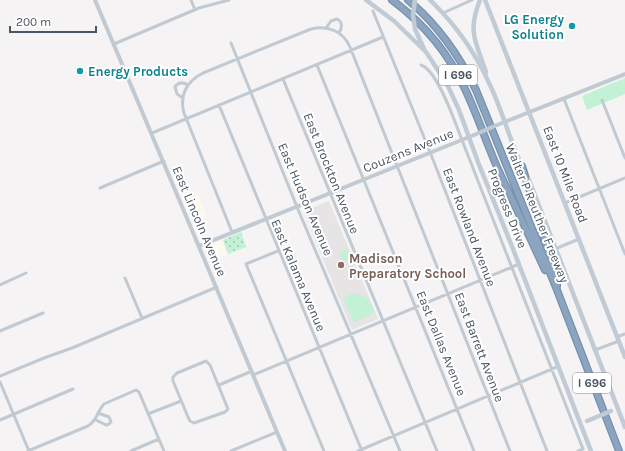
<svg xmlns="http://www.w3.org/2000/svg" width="625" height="451" viewBox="0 0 625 451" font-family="Karla,sans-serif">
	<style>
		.commercial { fill: #fdf9ef }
		.education { fill: #e6e4e5 }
		.grass { fill: url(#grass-dots) }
		.park { fill: #c3f1d5 }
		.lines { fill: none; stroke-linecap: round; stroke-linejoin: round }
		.motorway-casing { stroke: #7690ad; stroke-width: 8 }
		.minor { stroke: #c1cad2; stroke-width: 3 }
		.tertiary { stroke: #c1cad2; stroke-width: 4 }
		.secondary { stroke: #c1cbd6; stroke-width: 4.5 }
		.motorway { stroke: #8ba5c1; stroke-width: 5.5 }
		.tertiary-bridge { stroke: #c1cad2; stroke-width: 4 }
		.secondary-bridge { stroke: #c1cbd6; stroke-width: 4.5 }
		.culture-dot { fill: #0f9aa8; stroke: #fff; stroke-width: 1.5 }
		.education-dot { fill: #8d6e63; stroke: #fff; stroke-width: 1.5 }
		.labels { text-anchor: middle; stroke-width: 4; stroke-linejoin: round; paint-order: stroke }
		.shield { fill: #fff; stroke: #808990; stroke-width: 1 }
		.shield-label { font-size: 12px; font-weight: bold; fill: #4a5661 }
		.culture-label { font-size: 13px; font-weight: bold; fill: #0d838f; stroke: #fff; text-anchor: end }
		.street-label { font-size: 13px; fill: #4a5661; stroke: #fff }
		.education-label { font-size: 13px; font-weight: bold; fill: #785e54; stroke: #fff; text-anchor: start }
	</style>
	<defs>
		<pattern id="grass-dots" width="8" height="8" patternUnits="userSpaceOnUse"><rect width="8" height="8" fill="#c3f1d5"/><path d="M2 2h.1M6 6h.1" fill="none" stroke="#a0c6b0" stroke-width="1.8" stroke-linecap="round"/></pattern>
	</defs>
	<rect width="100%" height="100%" fill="#f5f3f3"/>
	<!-- commercial -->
	<path class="commercial" d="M198 195 207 217 195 222 186 200Z
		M223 240 228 254 212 261 205 247Z"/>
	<!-- education -->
	<path class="education" d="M329 201 378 319 352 330 303 211Z"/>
	<!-- grass -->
	<path class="grass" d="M241 232 246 247 228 254 223 240Z"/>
	<!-- park -->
	<path class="park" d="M625 78V94L587 110 582 96Z
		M347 249 351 258 343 262 339 252Z
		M354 293 368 298 375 312 356 322 353 321 343 298Z"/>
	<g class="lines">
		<!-- motorway casing -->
		<g class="motorway-casing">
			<path id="motorway" d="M392 0C423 23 449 54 465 89 477 114 486 142 497 167 513 202 529 236 545 270
				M408 0C437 24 459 55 476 90L557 290 619 451
				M522 166 557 279V286"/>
		</g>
		<!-- minor -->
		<path class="minor" d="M191 0 195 10
			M373 11 430 152 547 451
			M443 13 472 0
			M326 28 331 21 337 19C343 22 342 28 339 33
			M231 43 297 207 400 451
			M114 44 199 8 229 0
			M317 65 474 451
			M421 65C437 70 454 119 460 135L583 449 578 451
			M283 79 437 451
			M183 98 177 94 175 87C178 82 183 82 188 85
			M564 99 625 254
			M602 100 625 158
			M219 105 362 451
			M152 133 383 37
			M100 188 164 161
			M565 203 625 178
			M232 232 184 113C179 95 187 81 203 73L311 29C328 25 343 31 350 47L510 451
			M555 249 579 239
			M278 251 246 264 324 451
			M125 278 142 318
			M0 285 26 273
			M0 331 43 313
			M617 337 625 334
			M595 350 619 341
			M206 361 210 365 228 409 225 412 194 423 190 421 188 417 173 381V377L177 373Z
			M253 375 519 264
			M0 376 44 358 72 348 217 287
			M0 382 29 451
			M219 385 252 371
			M148 414 181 401
			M0 420 73 389
			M96 420 106 425 109 424 111 422 109 417 98 413
			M28 451 88 426C98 420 97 411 104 404L136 390 139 392 164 451
			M131 451 159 439
			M231 451 277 432
			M358 451 559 366"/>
		<!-- tertiary -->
		<path class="tertiary" d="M95 0 285 451
			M497 125 625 74
			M199 246 474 135"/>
		<!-- secondary -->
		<path class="secondary" d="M366 0 394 21 426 52 447 84 459 110 478 162 513 249 591 451
			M430 0C455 24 476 54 490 85 503 112 510 142 523 168
			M480 0C467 32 476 42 486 72
			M485 0 625 357
			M415 29 424 49
			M529 180 625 427"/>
		<!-- motorway -->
		<use href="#motorway" class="motorway"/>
		<!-- tertiary-bridge -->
		<path class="tertiary-bridge" d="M474 135 497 125"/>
		<!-- secondary-bridge -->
		<path class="secondary-bridge" d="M415 0 413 15 415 29
			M587 421 611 411"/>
	</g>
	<!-- markers -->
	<g class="culture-dot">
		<circle cx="572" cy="26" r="4"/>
		<circle cx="80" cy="71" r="4"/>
	</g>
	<circle class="education-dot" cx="341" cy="265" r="4"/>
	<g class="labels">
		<!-- shield labels -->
		<g class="shield">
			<rect x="439" y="65" width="38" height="20" rx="3"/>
			<rect x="573" y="373" width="38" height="20" rx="3"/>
		</g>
		<g class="shield-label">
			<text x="458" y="79">I 696</text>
			<text x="592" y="387">I 696</text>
		</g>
		<!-- culture labels -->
		<g class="culture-label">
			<text x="564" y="24">LG Energy<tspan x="564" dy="15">Solution</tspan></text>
			<text x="88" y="76" text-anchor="start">Energy Products</text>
		</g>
		<!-- street labels -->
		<g class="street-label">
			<text transform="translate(408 150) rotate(-22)" y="5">Couzens Avenue</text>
			<text transform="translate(332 173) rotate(68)" y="5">East Brockton Avenue</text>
			<text transform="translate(566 174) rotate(69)" y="5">East 10 Mile Road</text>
			<text transform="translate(306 199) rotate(67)" y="5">East Hudson Avenue</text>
			<text transform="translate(508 208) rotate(68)" y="5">Progress Drive</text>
			<text transform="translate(538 213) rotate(68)" y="5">Walter P Reuther Freeway</text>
			<text transform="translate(200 221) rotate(67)" y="5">East Lincoln Avenue</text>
			<text transform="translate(470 227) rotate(69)" y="5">East Rowland Avenue</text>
			<text transform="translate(299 275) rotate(67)" y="5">East Kalama Avenue</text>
			<text transform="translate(442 343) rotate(68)" y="5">East Dallas Avenue</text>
			<text transform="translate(480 347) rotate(69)" y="5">East Barrett Avenue</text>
		</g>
		<!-- education labels -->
		<g class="education-label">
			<text x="349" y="263">Madison<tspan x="349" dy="15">Preparatory School</tspan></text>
		</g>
	</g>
	<!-- scale -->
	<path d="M10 26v6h86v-6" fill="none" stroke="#4a5661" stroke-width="2"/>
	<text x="16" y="26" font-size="12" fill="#4a5661" stroke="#ffffff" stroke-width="3" paint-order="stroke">200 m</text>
</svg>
